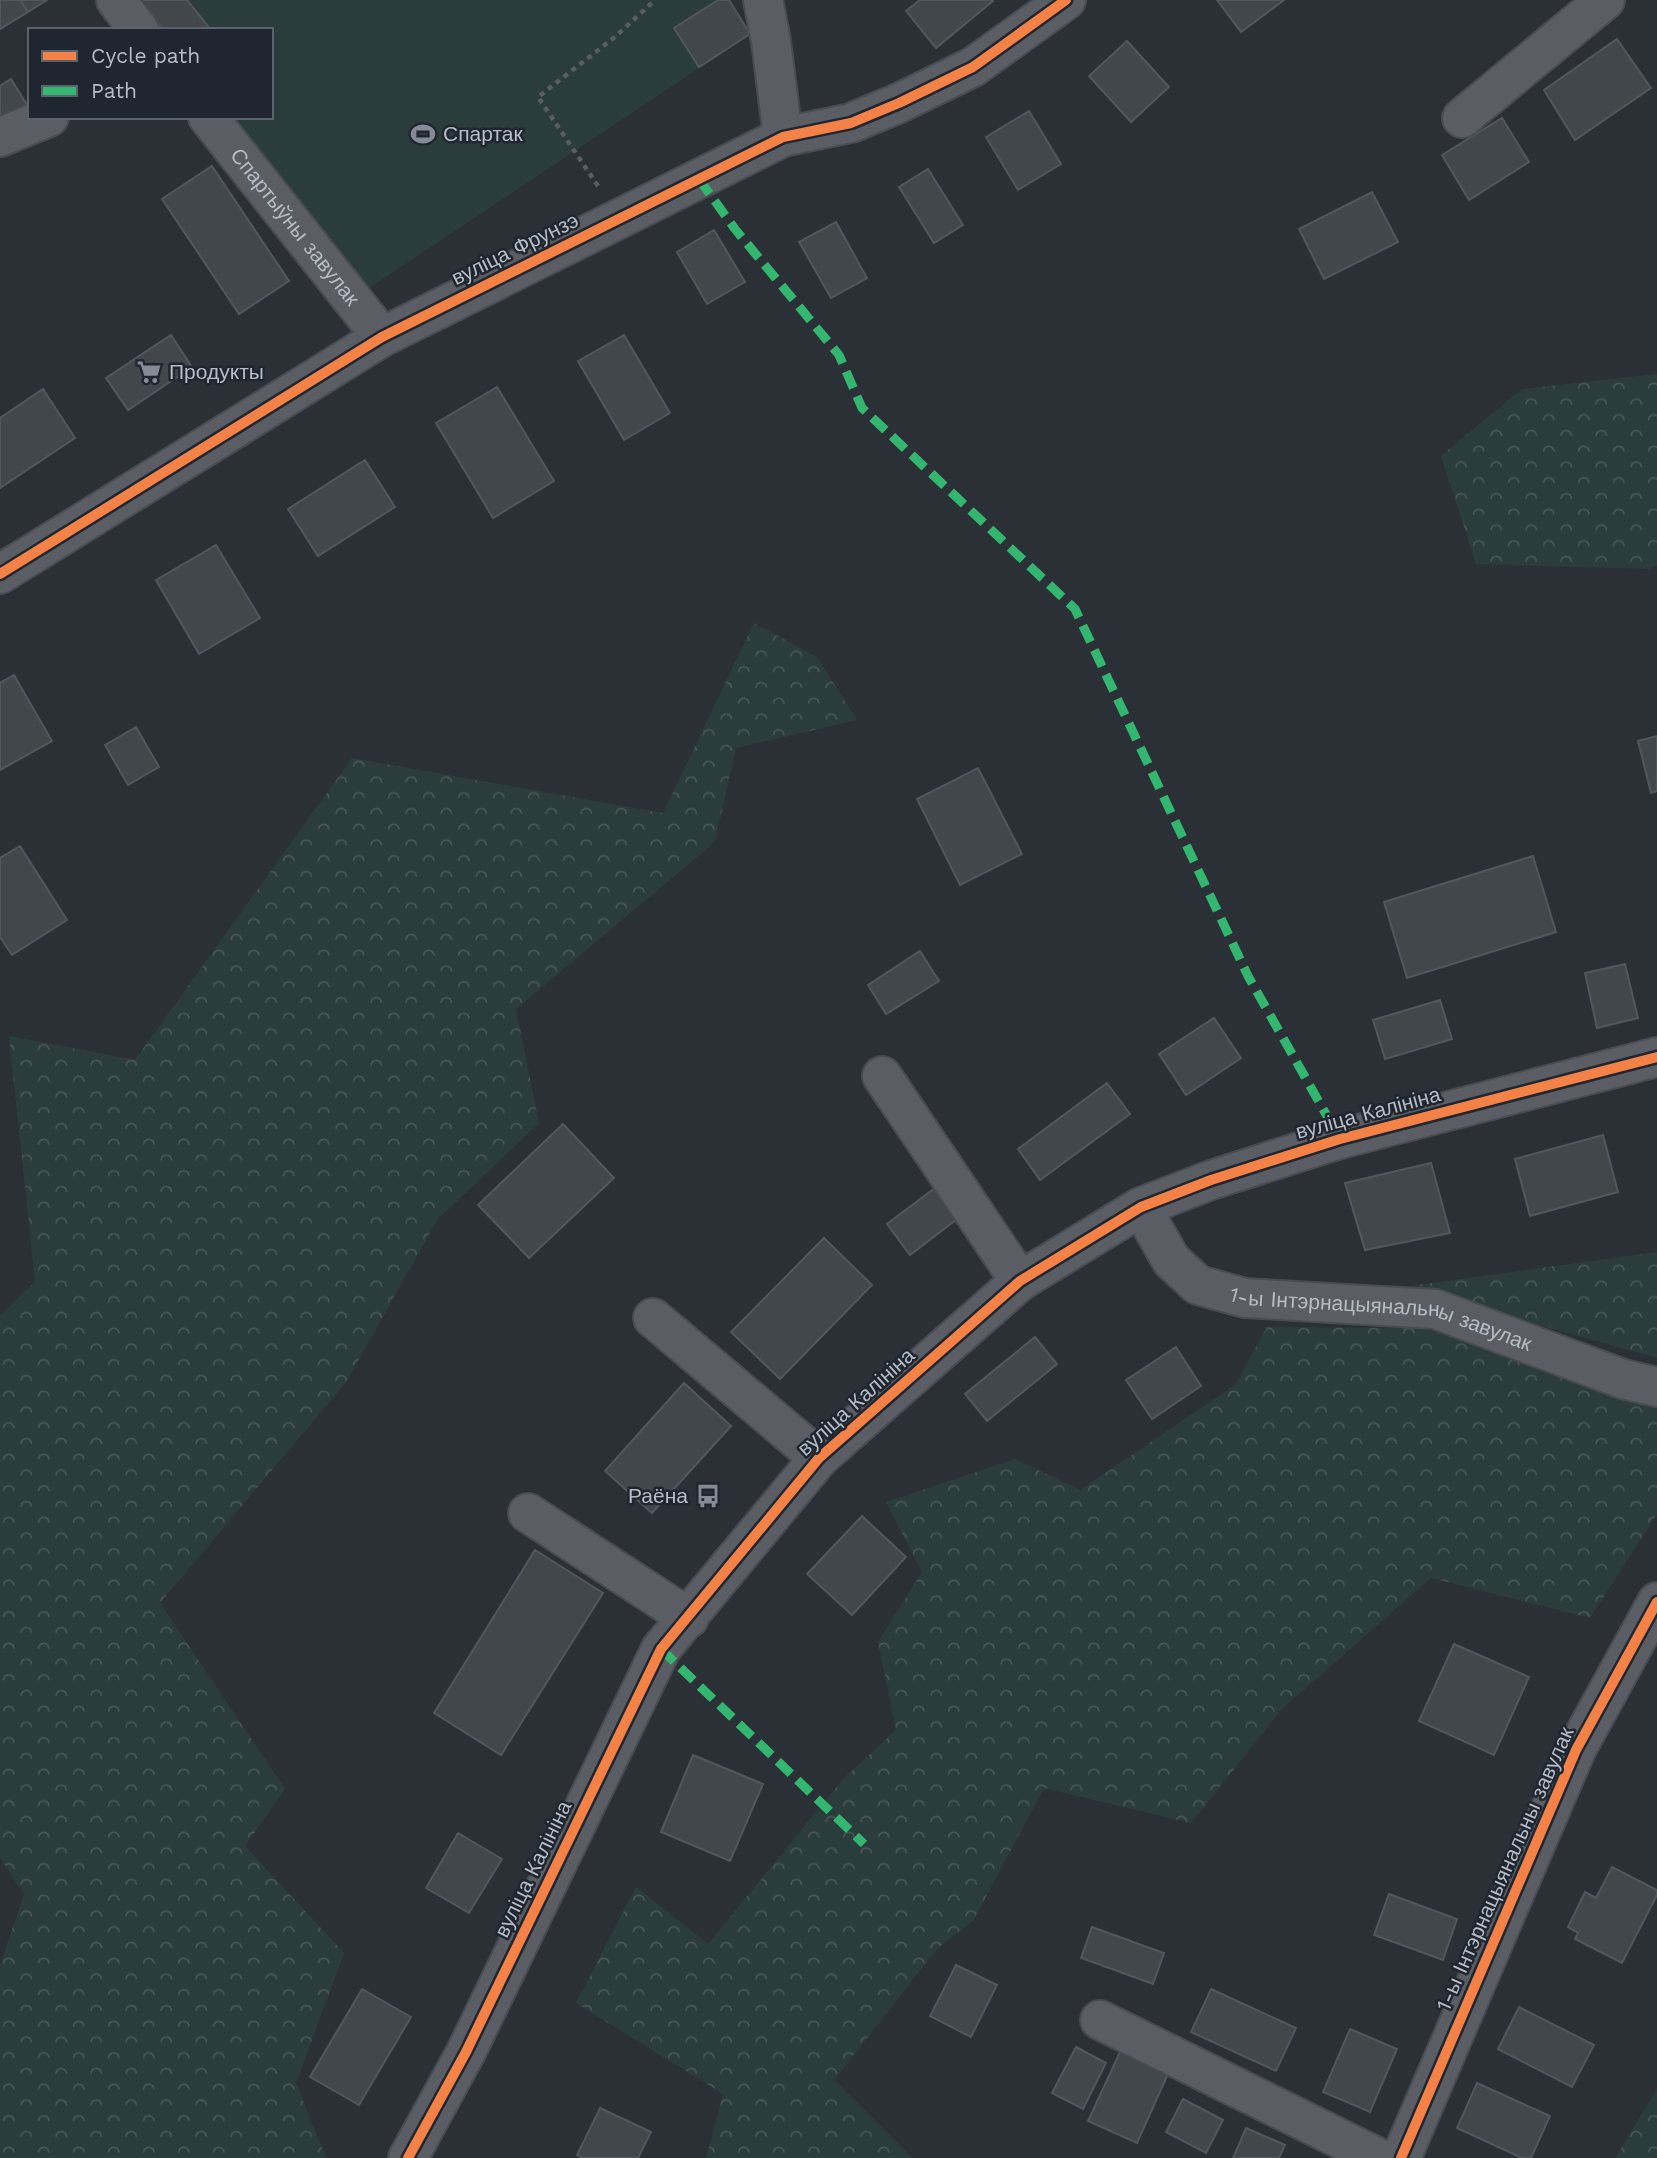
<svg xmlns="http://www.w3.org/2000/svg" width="1657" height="2158" viewBox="0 0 1657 2158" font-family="'Work Sans',sans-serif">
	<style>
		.forest { fill: url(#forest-crowns) }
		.green { fill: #2b3c3c }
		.building { fill: #42474c; stroke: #52575d; stroke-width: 2 }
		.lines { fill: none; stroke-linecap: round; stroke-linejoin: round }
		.minor-casing { stroke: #484c51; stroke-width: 42 }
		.path { stroke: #595d61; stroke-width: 4.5; stroke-dasharray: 5 5; stroke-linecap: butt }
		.minor { stroke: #5a5e64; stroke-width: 38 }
		.quiet { stroke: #33b770; stroke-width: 9; stroke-dasharray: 18 9; stroke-linecap: butt }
		.cycleway-casing { stroke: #1f262f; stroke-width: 15 }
		.cycleway { stroke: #f48246; stroke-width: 10 }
		.labels { text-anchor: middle; stroke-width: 5; stroke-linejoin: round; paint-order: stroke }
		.poi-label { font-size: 21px; fill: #b5bcc6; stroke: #1f262f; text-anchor: start }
		.street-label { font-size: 21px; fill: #b5bcc6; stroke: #1f262f }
	</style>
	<defs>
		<pattern id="forest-crowns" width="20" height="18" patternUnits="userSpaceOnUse" patternTransform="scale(1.75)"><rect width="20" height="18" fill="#2b3c3c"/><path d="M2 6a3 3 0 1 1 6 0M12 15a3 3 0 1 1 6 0" fill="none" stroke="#485657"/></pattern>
	</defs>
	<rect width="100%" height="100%" fill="#2a3036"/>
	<!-- forest -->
	<path class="forest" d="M1657 374V565L1649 569 1476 564 1441 456 1522 389Z
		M754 623 817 657 857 720 736 748 715 842 516 1009 539 1123 437 1220 347 1381 160 1603 285 1789 245 1846 344 1953 296 2083 326 2158H0V1965L24 1894 0 1858V1316L35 1282 9 1036 135 1060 352 758 663 813Z
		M1657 1252V1358L1403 1287Z
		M1267 1327 1423 1328 1657 1405V1514L1590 1618 1431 1578 1282 1709 1191 1823 1044 1788 973 1921 938 1948 834 2080 912 2158H706L723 2094 576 2003 636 1887 708 1944 843 1779 896 1730 878 1642 922 1572 886 1502 1015 1459 1080 1490 1235 1385Z
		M1657 2089V2158H1615Z"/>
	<!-- green -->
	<path class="green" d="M139 0H729L750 34 368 289 232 117H271V30H163Z"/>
	<!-- building -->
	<path class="building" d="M0 0H20L28 12 0 29Z
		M20 0H47L28 12Z
		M139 0H187L211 30H163Z
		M718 0H729L750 34 699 67 674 28Z
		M920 0H992L993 1 936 48 906 11Z
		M1217 0H1284L1241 32Z
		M1617 39 1651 88 1575 140 1544 90Z
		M1127 41 1169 87 1131 122 1089 76Z
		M11 79 29 108 0 119V86Z
		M1029 111 1061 164 1018 190 986 137Z
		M1502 118 1529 162 1469 200 1442 155Z
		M212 166 289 281 239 314 162 199Z
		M928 169 963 225 934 243 899 187Z
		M1372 192 1398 242 1324 279 1299 229Z
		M836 222 867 278 831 298 799 242Z
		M714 230 745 282 707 304 677 252Z
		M171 335 192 367 128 410 106 378Z
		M624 335 670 413 624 440 578 361Z
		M497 387 554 481 493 518 436 423Z
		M43 389 75 438 0 488V418Z
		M365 460 395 507 318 556 288 509Z
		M216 545 260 618 199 654 156 580Z
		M14 675 52 741 0 770V683Z
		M136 727 159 767 128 785 105 745Z
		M1657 736V791L1651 793 1638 741Z
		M978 768 1022 854 960 885 917 799Z
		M20 846 67 920 12 955 0 937V858Z
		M1533 856 1556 932 1407 978 1384 902Z
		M920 951 939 981 886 1014 868 985Z
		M1625 964 1638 1018 1597 1028 1585 973Z
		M1440 1000 1452 1039 1385 1059 1373 1020Z
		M1214 1018 1241 1058 1186 1095 1159 1054Z
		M1107 1083 1130 1114 1040 1180 1018 1149Z
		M563 1124 614 1178 529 1258 478 1205Z
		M1603 1135 1618 1192 1530 1216 1515 1159Z
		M1431 1163 1450 1233 1365 1250 1345 1183Z
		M935 1188 957 1219 910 1255 887 1224Z
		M824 1238 872 1285 780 1379 731 1332Z
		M1035 1337 1057 1364 987 1421 965 1394Z
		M1176 1347 1201 1386 1152 1419 1126 1380Z
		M684 1383 731 1426 652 1513 605 1471Z
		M862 1516 906 1557 852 1615 807 1574Z
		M535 1550 603 1593 501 1755 434 1713Z
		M1454 1644 1529 1677 1494 1755 1419 1721Z
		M693 1755 763 1784 730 1861 661 1832Z
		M458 1833 502 1859 469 1913 426 1888Z
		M1612 1867 1657 1890V1895L1622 1963 1575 1939 1578 1933 1568 1927 1585 1892 1596 1898Z
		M1389 1894 1457 1919 1443 1960 1374 1935Z
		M1092 1927 1164 1953 1153 1984 1081 1958Z
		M956 1965 997 1985 971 2037 930 2016Z
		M362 1989 411 2017 359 2105 310 2077Z
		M1211 1989 1296 2028 1276 2071 1191 2032Z
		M1519 2007 1594 2045 1572 2087 1498 2049Z
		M1350 2029 1397 2049 1370 2112 1323 2092Z
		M1076 2047 1106 2063 1083 2109 1052 2093Z
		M1120 2052 1168 2074 1137 2143 1088 2121Z
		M1477 2083 1550 2116 1531 2158H1522L1457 2128Z
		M1183 2099 1223 2120 1206 2153 1166 2132Z
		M600 2108 651 2132 638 2158H583L577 2155Z
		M1246 2128 1285 2145 1279 2158H1233Z"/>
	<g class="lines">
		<!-- minor casing -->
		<g class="minor-casing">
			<g id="minor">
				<path d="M116 0 139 30"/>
				<path d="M763 0 771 41 783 137"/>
				<path id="s1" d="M208 117 382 337"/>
				<path d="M1462 118 1605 0"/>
				<path d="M0 137 49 117"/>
				<path d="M0 574 382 337 783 137 851 123 899 103 973 67 1066 0"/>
				<path d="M882 1076 1020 1281"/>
				<path id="s2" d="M1141 1207 1171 1260 1198 1285 1245 1298 1435 1309 1623 1379 1657 1387"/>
				<path d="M653 1318 819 1458"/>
				<path d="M528 1513 689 1618"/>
				<path d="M1100 2020 1379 2158"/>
				<path d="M408 2158 466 2052 661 1649 819 1458 1020 1281 1141 1207 1211 1180 1340 1139 1657 1057"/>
				<path d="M1401 2158 1576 1750 1657 1602"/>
			</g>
		</g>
		<!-- path -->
		<path class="path" d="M598 186 538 97 615 37 655 0"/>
		<!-- minor -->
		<use href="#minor" class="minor"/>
		<!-- quiet -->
		<path class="quiet" d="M699 179 735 229 839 355 862 408 1075 609 1248 976 1340 1139
			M661 1649 864 1844"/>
		<!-- cycleway casing -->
		<g class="cycleway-casing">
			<path id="cycleway" d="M0 574 382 337 783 137 851 123 899 103 973 67 1066 0
				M408 2158 466 2052 661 1649 819 1458 1020 1281 1141 1207 1211 1180 1340 1139 1657 1057
				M1401 2158 1576 1750 1657 1602"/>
		</g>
		<!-- cycleway -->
		<use href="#cycleway" class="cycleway"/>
	</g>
	<!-- icons -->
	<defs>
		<g id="stadium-bare" transform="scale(1.89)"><path d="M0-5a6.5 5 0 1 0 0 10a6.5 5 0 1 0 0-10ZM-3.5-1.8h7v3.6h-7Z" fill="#848b94" stroke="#1f262f" stroke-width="2.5" paint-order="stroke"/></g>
		<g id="supermarket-bare" transform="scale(1.89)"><path d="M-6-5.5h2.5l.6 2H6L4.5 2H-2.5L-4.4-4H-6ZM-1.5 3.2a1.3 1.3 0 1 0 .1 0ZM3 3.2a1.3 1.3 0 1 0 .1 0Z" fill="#848b94" stroke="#1f262f" stroke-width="2.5" paint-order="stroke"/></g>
		<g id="bus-bare" transform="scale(1.89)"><path d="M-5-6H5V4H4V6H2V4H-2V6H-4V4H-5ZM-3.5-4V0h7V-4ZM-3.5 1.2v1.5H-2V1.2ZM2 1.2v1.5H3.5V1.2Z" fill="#848b94" stroke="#1f262f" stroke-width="2.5" paint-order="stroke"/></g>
	</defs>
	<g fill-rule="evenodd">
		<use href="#stadium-bare" x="423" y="134"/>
		<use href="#supermarket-bare" x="149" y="372"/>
		<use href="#bus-bare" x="708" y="1496"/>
	</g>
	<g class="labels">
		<!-- poi labels -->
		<g class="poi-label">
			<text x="443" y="141">Спартак</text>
			<text x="169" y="379">Продукты</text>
			<text x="688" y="1503" text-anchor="end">Раёна</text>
		</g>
		<!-- street labels -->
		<g class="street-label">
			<text dy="7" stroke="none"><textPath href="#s1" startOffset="140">Спартыўны завулак</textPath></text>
			<text transform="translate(515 249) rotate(-26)" y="7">вуліца Фрунзэ</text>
			<text transform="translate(1368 1113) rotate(-15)" y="7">вуліца Калініна</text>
			<text dy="7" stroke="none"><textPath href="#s2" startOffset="285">1-ы Інтэрнацыянальны завулак</textPath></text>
			<text transform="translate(856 1402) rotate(-42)" y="7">вуліца Калініна</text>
			<text transform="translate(533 1869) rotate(-64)" y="7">вуліца Калініна</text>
			<text transform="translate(1505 1869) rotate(-66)" y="7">1-ы Інтэрнацыянальны завулак</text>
		</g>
	</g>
	<!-- legend -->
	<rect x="28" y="28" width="245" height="91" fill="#1f262f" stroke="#5b626b" stroke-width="2"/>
	<rect x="42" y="51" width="35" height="10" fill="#f48246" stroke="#5b626b" stroke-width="2"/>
	<text x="91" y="63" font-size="21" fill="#b5bcc6">Cycle path</text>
	<rect x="42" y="86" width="35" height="10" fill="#33b770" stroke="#5b626b" stroke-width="2"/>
	<text x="91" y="98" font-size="21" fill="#b5bcc6">Path</text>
</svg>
